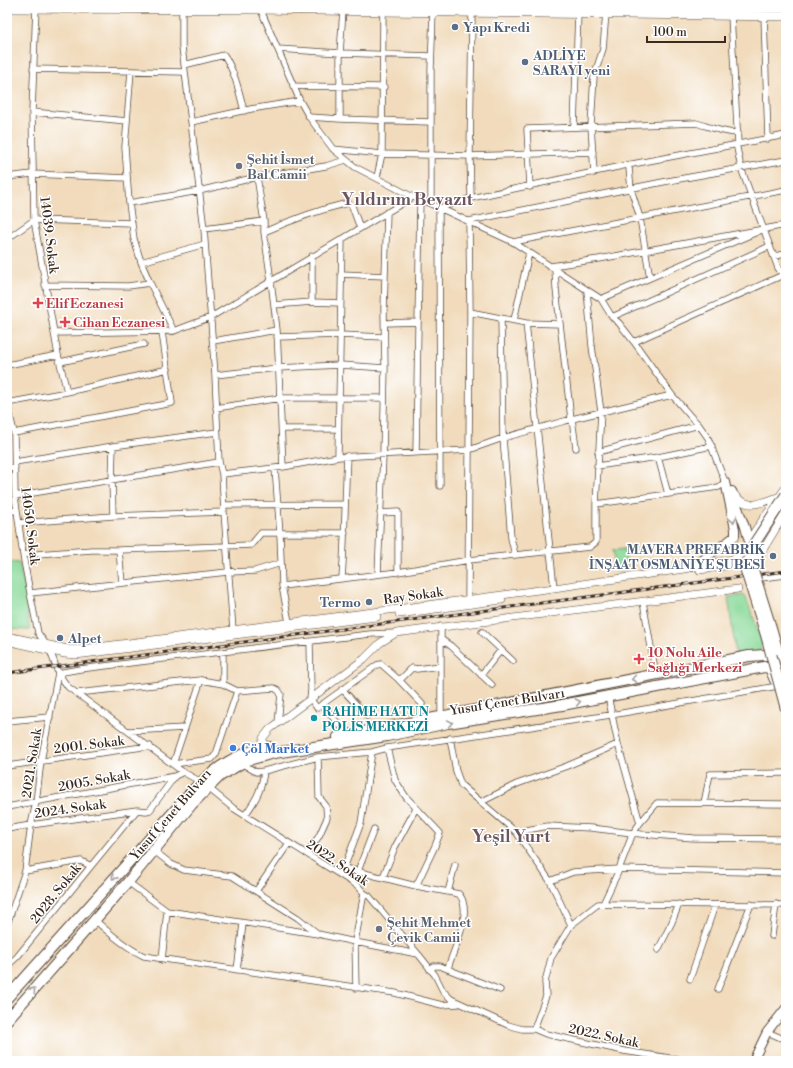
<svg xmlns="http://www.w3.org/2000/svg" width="793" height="1068" viewBox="0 0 793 1068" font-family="'Libre Bodoni',serif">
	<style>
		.green { fill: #89d999; stroke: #62825c }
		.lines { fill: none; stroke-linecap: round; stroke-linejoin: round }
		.minor-casing { stroke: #564536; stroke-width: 7 }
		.tertiary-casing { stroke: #564536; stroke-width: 8 }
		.secondary-casing { stroke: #564536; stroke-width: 10 }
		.primary-casing { stroke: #564536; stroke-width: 10 }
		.trunk-casing { stroke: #564536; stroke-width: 12 }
		.minor { stroke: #fff; stroke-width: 5.5 }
		.tertiary { stroke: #fff; stroke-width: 7 }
		.secondary { stroke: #fff; stroke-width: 8 }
		.primary { stroke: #fff; stroke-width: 9 }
		.trunk { stroke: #fff; stroke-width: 10 }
		.rail-casing { stroke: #3b2a1e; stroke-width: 3 }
		.rail { stroke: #fff; stroke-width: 1.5; stroke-dasharray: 4.5; stroke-linecap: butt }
		.trunk-bridge-casing { stroke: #564536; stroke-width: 12; stroke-linecap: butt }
		.trunk-bridge { stroke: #fff; stroke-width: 10 }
		.oneway { stroke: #a79f9a }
		.service-dot { fill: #5c6f8a; stroke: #fff; stroke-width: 1.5 }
		.worship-dot { fill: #6b7280; stroke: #fff; stroke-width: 1.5 }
		.health-dot { fill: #e0444e; stroke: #fff; stroke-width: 1.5 }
		.culture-dot { fill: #0f9aa8; stroke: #fff; stroke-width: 1.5 }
		.shop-dot { fill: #3f7fe0; stroke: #fff; stroke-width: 1.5 }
		.labels { text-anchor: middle; stroke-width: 3; stroke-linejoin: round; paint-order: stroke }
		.service-label { font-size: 13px; font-weight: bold; fill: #4e5e75; stroke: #fff; text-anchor: start }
		.worship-label { font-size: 13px; font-weight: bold; fill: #5b616d; stroke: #fff; text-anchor: start }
		.street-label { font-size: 13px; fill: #3b2a1e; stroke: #fff }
		.health-label { font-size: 13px; font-weight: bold; fill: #be3a42; stroke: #fff; text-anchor: start }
		.culture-label { font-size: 13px; font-weight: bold; fill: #0d838f; stroke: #fff; text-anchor: start }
		.shop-label { font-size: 13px; font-weight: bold; fill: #366cbe; stroke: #fff; text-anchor: start }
		.district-label { font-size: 17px; font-weight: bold; fill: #6b565f; stroke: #fff }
	</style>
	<rect width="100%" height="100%" fill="#fff"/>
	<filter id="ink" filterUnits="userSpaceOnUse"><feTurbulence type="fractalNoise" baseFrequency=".025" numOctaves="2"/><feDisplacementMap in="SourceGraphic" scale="8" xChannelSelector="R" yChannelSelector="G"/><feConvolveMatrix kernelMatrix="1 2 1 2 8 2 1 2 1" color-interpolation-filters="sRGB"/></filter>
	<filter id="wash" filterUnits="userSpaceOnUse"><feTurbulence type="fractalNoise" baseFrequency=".012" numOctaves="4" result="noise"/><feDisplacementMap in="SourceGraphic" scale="16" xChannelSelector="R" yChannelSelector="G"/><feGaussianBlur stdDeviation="0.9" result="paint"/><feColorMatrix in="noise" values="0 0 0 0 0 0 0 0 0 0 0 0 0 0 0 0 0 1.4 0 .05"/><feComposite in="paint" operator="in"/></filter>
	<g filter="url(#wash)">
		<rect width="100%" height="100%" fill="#f1dbbc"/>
		<!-- green -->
		<path class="green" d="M625 549 627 569 615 571 613 550Z
			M7 562 19 563 31 613H27L30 630 7 629Z
			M745 595 763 643 759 651 736 656 728 597Z"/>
	</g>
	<g filter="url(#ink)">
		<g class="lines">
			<!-- minor casing -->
			<g class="minor-casing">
				<path id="minor" d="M36 7 32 112 34 220 58 355 67 392
					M260 8 300 101 309 117 333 149 355 167 413 197 431 204 513 242 601 299 612 317 619 323 634 342 672 395 691 417 699 425 708 438 725 482 719 487 596 504
					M182 9V47L204 229 215 375 219 462 222 474 224 512 233 630
					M731 15 738 144
					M764 15 768 139
					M278 49 340 53 431 56
					M184 65 224 55C235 72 239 91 244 111
					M33 69 184 72
					M131 71 125 147 129 203 134 239 141 262 150 283 174 331
					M293 86 384 87
					M32 112 127 121
					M309 117 340 119 430 122
					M340 119V53L343 10
					M191 122 251 109 300 101
					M574 127 578 13
					M737 148 741 168 778 268 786 279
					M333 149 382 154 470 156 593 152
					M629 168 631 189 640 218 650 278
					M594 173 591 126 594 76 603 49 606 13
					M7 177 32 174 127 178
					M257 177 264 221V232L271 281 277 330 283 467
					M377 177 382 154 383 11
					M530 187 527 129 696 123C710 127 724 133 738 133
					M471 198 470 156 472 12
					M129 203 199 191 257 177 326 166 346 160
					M431 204V70L433 11
					M204 229 264 221
					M264 232C291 220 318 210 348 203L352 206 360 228
					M7 239 34 220 132 223
					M513 242 786 190
					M774 256 786 254
					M141 262 205 244
					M551 266 599 259 764 229
					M555 269 556 289 571 419
					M341 274 385 276
					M45 285 128 286 150 283
					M601 299 764 229 786 225
					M312 302V256
					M274 305 312 302 340 303
					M470 312 526 323 560 324
					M612 317 770 246
					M501 319 503 438 511 538 515 555 590 547 596 542V504L601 412 592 346 587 291
					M514 320 529 253
					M385 323 418 322
					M526 323 554 588
					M54 333 174 331 211 317 413 197
					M277 337 339 335 384 337
					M213 341 277 330
					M634 342 783 275
					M60 362 144 344
					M7 365 58 355
					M215 375 278 368 340 365 385 368
					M7 401 14 433 15 496 23 555 30 593 38 633 50 650 58 673 68 687 183 772 201 782 233 808 358 886 364 893 369 896 419 955 435 975 443 991 451 999 508 1025 522 1029H534L546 1034 624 1051 689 1061
					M7 403 67 392 168 369
					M216 408 280 398H384
					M572 419 576 448
					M282 429H337
					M14 433 172 403 162 332
					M113 446 112 480 113 516
					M598 452 699 425
					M416 453 420 199
					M338 457 342 239
					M658 457 668 494
					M15 462 113 446 217 432
					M597 466 658 457 712 446
					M275 468 280 534 282 586 289 622
					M7 469 15 467
					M222 474 283 467 338 457 469 450 503 438 572 419 672 395
					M440 486 439 208 471 198 627 165 786 135
					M15 496 219 462
					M224 505 344 504
					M7 512 17 510
					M380 513 398 512V572
					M19 523 113 516 224 512
					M119 550 122 583
					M23 555 92 550H119L251 545 261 533H345
					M378 574 383 455 385 368 384 310 387 212
					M342 578C345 538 345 497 347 456
					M761 584 759 580 761 578 786 575
					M282 586 398 572 469 560 515 555
					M30 593 228 572 255 571 281 563
					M468 599 470 312 469 221 668 181 786 160
					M643 602 656 675
					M482 632 513 661
					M442 640 451 646 492 685
					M310 642 311 690 310 698 317 708 377 665 381 664 398 679 402 678 412 668 417 669 440 666
					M58 673 80 669 370 634 396 633
					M481 675 501 650
					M398 679 422 704
					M201 680 173 764 212 759 216 754 237 691
					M223 684V652
					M342 689 367 716
					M77 693 201 680 223 684 237 691 274 688 278 690 281 694 278 723
					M608 696 618 744 640 823
					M322 704 339 725
					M441 716V626
					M7 721 50 717
					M129 731 185 728
					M450 738 456 771 461 785 516 832 550 881 571 925
					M387 748 395 780 406 797 440 833 435 846 416 886
					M7 766 150 746
					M246 766 256 772 264 771 318 757 372 752 387 748 611 715 778 686
					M481 802 517 784 567 766 618 744
					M704 803 710 774 786 773
					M7 807 175 776 183 772
					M245 815C256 800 262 789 264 771
					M7 829 31 825 137 810
					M516 832 548 826 591 828 641 834 694 838 786 839
					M153 850 171 864 184 870 232 876 298 918 317 933
					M307 854 319 836 327 818 326 806 319 797 318 757
					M91 866 137 810 146 811 150 810 175 776
					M344 868 361 823 372 752
					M619 869 633 833 640 823 657 803 786 804
					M358 871 374 829
					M344 877V868L416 886 459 894C460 896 463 899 463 902 469 920 453 951 448 968
					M383 877 395 847 416 808
					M550 881 573 872 619 869 786 873
					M128 882 167 911 318 934 355 942 364 893
					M256 891 289 843
					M448 892 455 865
					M603 904 619 870
					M95 920C110 934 125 947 144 956L395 993 442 1005 458 1004
					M7 925 25 871 31 825 36 802 41 761 58 673
					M772 936 776 904
					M658 950 672 922 679 904
					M162 960 167 911
					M7 966 17 957 91 866 81 861 25 871
					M237 970 243 924
					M430 970 434 966H440L500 990
					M690 979 715 905
					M356 988 355 942 418 954
					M718 989 751 904
					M534 1029 546 996 545 982 551 958 571 925 598 904 786 905
					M767 1032 786 1040"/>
			</g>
			<!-- tertiary casing -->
			<g class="tertiary-casing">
				<path id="tertiary" d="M734 494C747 511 761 503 778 497
					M700 570 748 562 758 558 786 512
					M399 614 502 600
					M7 636 68 649H81L381 611 554 588 684 569 729 560 738 557 747 546 754 532 786 487
					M7 641 65 654 76 655 377 617
					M261 753 263 738 270 729 364 659 380 643 396 633 738 589"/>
			</g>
			<!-- secondary casing -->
			<g class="secondary-casing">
				<path id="secondary" d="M732 491 745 527 752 553
					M693 567 735 536V529L725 482
					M753 1061 767 1032 786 1008"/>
			</g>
			<!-- primary casing -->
			<g class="primary-casing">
				<path id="primary" d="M7 8 260 9 383 11 786 16"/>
			</g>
			<!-- trunk casing -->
			<g class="trunk-casing">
				<path id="trunk" d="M338 737 749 656 783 654 786 672
					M7 998 195 788C218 766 237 753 269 747
					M7 1020 128 882 192 804 220 776 245 761 274 753 387 736 448 723 562 705 764 667 770 668 775 680"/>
			</g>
			<!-- minor -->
			<use href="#minor" class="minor"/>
			<!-- tertiary -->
			<use href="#tertiary" class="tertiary"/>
			<!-- secondary -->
			<use href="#secondary" class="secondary"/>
			<!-- primary -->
			<use href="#primary" class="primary"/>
			<!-- trunk -->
			<use href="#trunk" class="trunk"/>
			<!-- rail casing -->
			<g class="rail-casing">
				<path id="rail" d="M7 673 786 571"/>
			</g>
			<!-- rail -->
			<use href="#rail" class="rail"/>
			<!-- trunk-bridge casing -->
			<g class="trunk-bridge-casing">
				<path id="trunk-bridge" d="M786 495 754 544 746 571 766 635 786 709
					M755 559 753 570 772 631 777 649"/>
			</g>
			<!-- trunk-bridge -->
			<use href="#trunk-bridge" class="trunk-bridge"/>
		</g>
		<!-- one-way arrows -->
		<defs><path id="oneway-chevron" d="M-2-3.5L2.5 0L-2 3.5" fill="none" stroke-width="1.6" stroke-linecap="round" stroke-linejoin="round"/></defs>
		<g class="oneway">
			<use href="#oneway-chevron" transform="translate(733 520) rotate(78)"/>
			<use href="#oneway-chevron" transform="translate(634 679) rotate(170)"/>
			<use href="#oneway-chevron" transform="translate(578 702) rotate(-11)"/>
			<use href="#oneway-chevron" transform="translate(450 723) rotate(-10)"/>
			<use href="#oneway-chevron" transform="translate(114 877) rotate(132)"/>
			<use href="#oneway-chevron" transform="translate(33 990) rotate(-48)"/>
		</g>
	</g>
	<!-- markers -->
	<g class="service-dot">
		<circle cx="455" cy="27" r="4"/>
		<circle cx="525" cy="62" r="4"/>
		<circle cx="773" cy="556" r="4"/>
		<circle cx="369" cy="602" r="4"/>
		<circle cx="60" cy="638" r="4"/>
	</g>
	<g class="worship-dot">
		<circle cx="239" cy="166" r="4"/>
		<circle cx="379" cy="929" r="4"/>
	</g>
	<g class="health-dot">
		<path d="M36 297h4v4h4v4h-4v4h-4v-4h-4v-4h4z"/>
		<path d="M63 316h4v4h4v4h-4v4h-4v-4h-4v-4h4z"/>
		<path d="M637 653h4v4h4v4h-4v4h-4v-4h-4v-4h4z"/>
	</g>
	<circle class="culture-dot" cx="314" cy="718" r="4"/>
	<circle class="shop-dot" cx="233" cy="748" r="4"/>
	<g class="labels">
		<!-- service labels -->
		<g class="service-label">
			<text x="463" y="32">Yapı Kredi</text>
			<text x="533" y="60">ADLİYE<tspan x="533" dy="15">SARAYI yeni</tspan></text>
			<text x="765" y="554" text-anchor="end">MAVERA PREFABRİK<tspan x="765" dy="15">İNŞAAT OSMANİYE ŞUBESİ</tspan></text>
			<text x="361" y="607" text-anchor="end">Termo</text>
			<text x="68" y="643">Alpet</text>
		</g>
		<!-- worship labels -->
		<g class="worship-label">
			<text x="247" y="164">Şehit İsmet<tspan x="247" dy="15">Bal Camii</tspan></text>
			<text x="387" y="927">Şehit Mehmet<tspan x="387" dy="15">Çevik Camii</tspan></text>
		</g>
		<!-- street labels -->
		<g class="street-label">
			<text transform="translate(50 235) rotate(83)" y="5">14039. Sokak</text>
			<text transform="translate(31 526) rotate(83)" y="5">14050. Sokak</text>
			<text transform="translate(413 595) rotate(-8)" y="5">Ray Sokak</text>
			<text transform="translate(507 701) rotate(-9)" y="5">Yusuf Çenet Bulvarı</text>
			<text transform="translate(89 744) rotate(-7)" y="5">2001. Sokak</text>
			<text transform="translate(31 763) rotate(-81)" y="5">2021. Sokak</text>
			<text transform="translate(94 780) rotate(-10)" y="5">2005. Sokak</text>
			<text transform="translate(70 808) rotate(-8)" y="5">2024. Sokak</text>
			<text transform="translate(170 814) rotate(-49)" y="5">Yusuf Çenet Bulvarı</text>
			<text transform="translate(338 862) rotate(34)" y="5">2022. Sokak</text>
			<text transform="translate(55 893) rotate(-51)" y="5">2028. Sokak</text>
			<text transform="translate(604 1035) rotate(12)" y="5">2022. Sokak</text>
		</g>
		<!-- health labels -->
		<g class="health-label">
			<text x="46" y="308">Elif Eczanesi</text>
			<text x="73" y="327">Cihan Eczanesi</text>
			<text x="648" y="657">10 Nolu Aile<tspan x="648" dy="15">Sağlığı Merkezi</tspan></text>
		</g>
		<!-- culture labels -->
		<g class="culture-label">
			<text x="322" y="716">RAHİME HATUN<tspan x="322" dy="15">POLİS MERKEZİ</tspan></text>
		</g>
		<!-- shop labels -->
		<g class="shop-label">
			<text x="241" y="753">Çöl Market</text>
		</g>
		<!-- district labels -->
		<g class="district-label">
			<text x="407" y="205">Yıldırım Beyazıt</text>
			<text x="511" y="842">Yeşil Yurt</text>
		</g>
	</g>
	<!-- margin -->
	<rect width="793" height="1068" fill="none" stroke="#fff" stroke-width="24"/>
	<!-- scale -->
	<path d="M647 36v6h78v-6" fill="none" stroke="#3b2a1e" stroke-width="2"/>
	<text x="653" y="36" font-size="12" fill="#3b2a1e" stroke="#ffffff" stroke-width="3" paint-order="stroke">100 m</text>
</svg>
